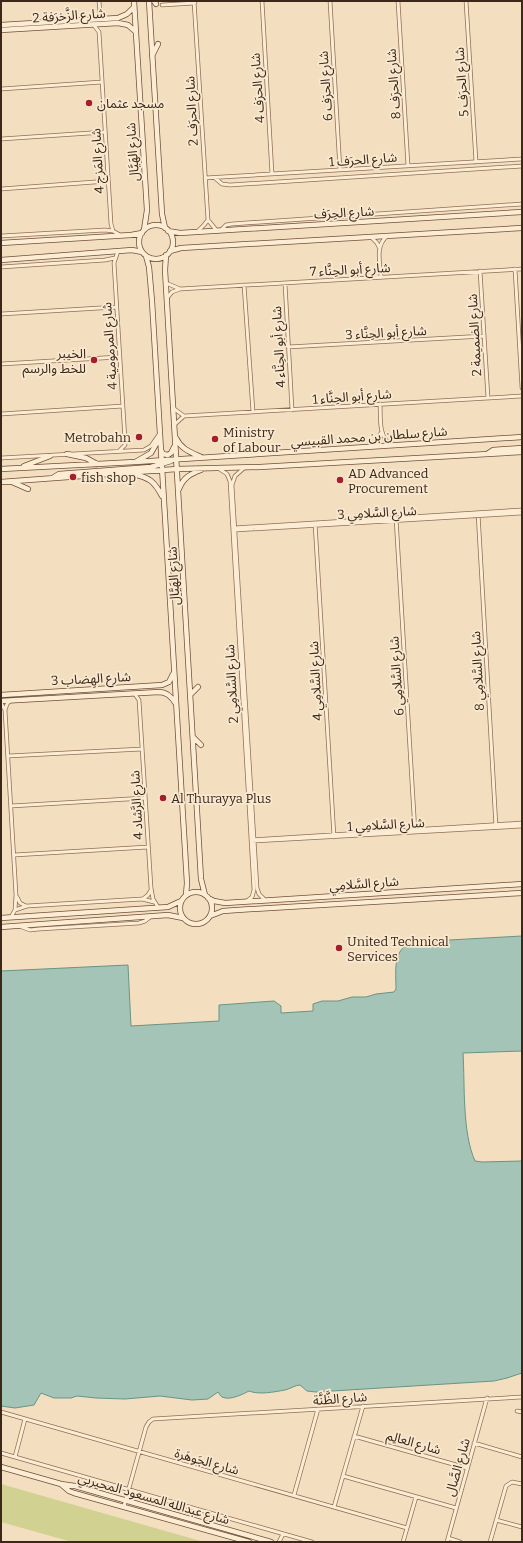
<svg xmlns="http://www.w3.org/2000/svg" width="523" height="1543" viewBox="0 0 523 1543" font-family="Bitter,'Noto Sans Arabic',serif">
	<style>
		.green { fill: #d1d292 }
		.water { fill: #a3c4b7; stroke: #699485 }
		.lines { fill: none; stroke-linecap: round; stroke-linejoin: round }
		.street-casing { stroke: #8e6e55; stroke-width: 4.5 }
		.secondary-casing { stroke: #704f38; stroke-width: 6 }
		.street { stroke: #fdecd4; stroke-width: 3 }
		.secondary { stroke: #fdecd4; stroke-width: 4.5 }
		.poi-dot { fill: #a51e2c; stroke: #f9e9d0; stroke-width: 1.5 }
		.labels { text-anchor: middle; stroke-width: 3.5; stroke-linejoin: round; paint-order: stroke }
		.street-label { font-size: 13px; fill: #3c281b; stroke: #f9e9d0 }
		.poi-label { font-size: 13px; fill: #3c281b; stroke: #f9e9d0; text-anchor: start }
	</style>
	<rect width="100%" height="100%" fill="#f3debf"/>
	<!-- green -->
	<path class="green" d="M1 1484 204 1542H72L1 1522Z"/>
	<!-- water -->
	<path class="water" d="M522 936V1051L463 1053C465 1085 462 1132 475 1161L482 1162 522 1161V1373L507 1378 494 1381 316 1392 307 1391 300 1385C295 1385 290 1389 285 1390 274 1392 259 1395 249 1391 243 1394 230 1401 222 1397 220 1396 219 1393 218 1392L208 1399 192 1400 160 1396 125 1399 96 1398 77 1396 71 1398H54L41 1393 34 1405 15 1408 1 1406V971L128 965 131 1026 219 1021V1005L274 1001 281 1006V1013L313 1011V1004L322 1001H338L352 997H366L376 994 394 992 396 989C396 972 392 948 413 942Z"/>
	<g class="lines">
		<!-- street casing -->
		<g class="street-casing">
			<path id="street" d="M99 1 100 13 106 18
				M194 1 208 220 217 231
				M262 1 272 174
				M330 1 340 170
				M398 1 408 166
				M466 1 476 162
				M162 5 195 3
				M93 24 99 32 111 224 113 231 120 235
				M1 89 102 82
				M1 139 105 132
				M205 178 522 159
				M215 178 222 184 230 185 522 166
				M1 189 108 181
				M221 230 226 225 232 224 522 204
				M197 232 204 225 208 220
				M1 236 105 230 113 231
				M371 237 377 243 379 247
				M118 251 114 263 125 440V445L119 451
				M1 267 105 260 115 258
				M515 269 522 388
				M480 271 488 398
				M381 277C380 263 375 246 387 236
				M166 283 180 289 522 269
				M285 283 292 410
				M244 285 253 412
				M167 298 172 292 180 289
				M1 314 116 307
				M288 347 484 336
				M1 364 119 357
				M380 404C381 420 378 433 390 445
				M173 408 184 416 522 396
				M1 414 123 406
				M174 425 184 416
				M375 446 381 433
				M1 458 144 450 151 446 160 433
				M218 468 227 474 230 481 254 890 252 897 247 901
				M244 468 235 476 232 485 257 888 259 894 265 900
				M478 513 496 827
				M396 518 415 832
				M315 523 334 837
				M234 528 522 510
				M235 530 522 513
				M134 693 139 700 151 888 153 899 158 907
				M10 701 7 704 5 710 16 895 15 910 11 917
				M1 703 5 710
				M8 756 142 749
				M11 806 145 798
				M252 840 522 823
				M253 841 522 826
				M14 855 148 847
				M17 897 20 903 26 906
				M143 899 148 895 151 890
				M15 910 27 906 142 899 154 902
				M19 926 30 930 39 929 139 923 145 921 150 917
				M517 1411 522 1412
				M1 1412 407 1528
				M354 1436 467 1468
				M474 1443 522 1457
				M1 1453 312 1542
				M15 1457 25 1419
				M343 1476 456 1508
				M294 1495 318 1409
				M124 1506 146 1427 149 1422 153 1419 522 1397
				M334 1507 363 1406
				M496 1520 522 1527
				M448 1538 460 1542
				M279 1542 283 1534
				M403 1542 416 1497
				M447 1542 487 1398
				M490 1542 506 1486 512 1482 522 1484"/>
		</g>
		<!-- secondary casing -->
		<g class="secondary-casing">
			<path id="secondary" d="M134 1 147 210 144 230
				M149 1 162 214 165 228
				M154 1 156 4
				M1 25 118 18 127 14 134 7
				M1 30 118 23 128 25 136 32
				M152 56 158 44
				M139 242a17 17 0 1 1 34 0a17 17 0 1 1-34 0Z
				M168 231 180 233 522 212
				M1 243 131 235 142 233
				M170 251 181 248 522 228
				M166 255 165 270 201 879 205 895
				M146 256 149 267 152 301 187 883 186 895
				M1 260 132 250 142 252
				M176 438C181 449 190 452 201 457
				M161 450 163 454 168 455 171 453 174 447
				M67 454 86 458 97 464
				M487 454 493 450 522 448
				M137 461 151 453 159 439
				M24 466 50 456
				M1 469 135 462 522 437
				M133 474C150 478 154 481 162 496
				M54 477 59 474 151 467 171 461
				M1 482 177 469 260 467 522 452
				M12 482 28 489
				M179 489C183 478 190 474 201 470
				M191 694 198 687
				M1 695 162 685 169 682 173 674
				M1 701 159 692C167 692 172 697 176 704
				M193 737 201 745
				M180 908a16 16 0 1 1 32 0a16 16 0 1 1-32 0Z
				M208 898 214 901 225 903 522 884
				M210 916 223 911 237 910 522 893
				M1 918 168 907 181 901
				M1 927 168 915 183 918
				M1 1467 61 1484 75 1486 271 1542
				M62 1485 69 1491 74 1493 249 1542"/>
		</g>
		<!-- street -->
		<use href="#street" class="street"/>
		<!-- secondary -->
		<use href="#secondary" class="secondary"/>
	</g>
	<!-- markers -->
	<g class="poi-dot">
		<circle cx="89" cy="103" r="4"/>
		<circle cx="94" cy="360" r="4"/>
		<circle cx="139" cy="437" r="4"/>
		<circle cx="215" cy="439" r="4"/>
		<circle cx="73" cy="477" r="4"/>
		<circle cx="340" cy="480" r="4"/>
		<circle cx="163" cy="798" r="4"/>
		<circle cx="339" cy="948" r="4"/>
	</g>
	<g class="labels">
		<!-- street labels -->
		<g class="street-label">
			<text transform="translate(69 15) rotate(-4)" y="5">شارع الزَّخرَفة 2</text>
			<text transform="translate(461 82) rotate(-94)" y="5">شارع الحرَف 5</text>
			<text transform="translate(393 84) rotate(-94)" y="5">شارع الحرَف 8</text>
			<text transform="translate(325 86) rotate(-94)" y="5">شارع الحرَف 6</text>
			<text transform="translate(257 88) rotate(-94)" y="5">شارع الحرَف 4</text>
			<text transform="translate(191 111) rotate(-93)" y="5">شارع الحرَف 2</text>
			<text transform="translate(132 152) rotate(-94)" y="5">شارع الهَيَّال</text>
			<text transform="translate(363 159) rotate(-4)" y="5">شارع الحرَف 1</text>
			<text transform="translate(97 161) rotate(-93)" y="5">شارع المَزج 4</text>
			<text transform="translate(344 212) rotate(-3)" y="5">شارع الحِرَف</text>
			<text transform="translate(350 269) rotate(-3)" y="5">شارع أبو الحِنَّاء 7</text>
			<text transform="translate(386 332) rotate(-3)" y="5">شارع أبو الحِنَّاء 3</text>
			<text transform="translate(474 335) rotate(-93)" y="5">شارع الضميمة 2</text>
			<text transform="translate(109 346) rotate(-94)" y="5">شارع المرمومية 4</text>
			<text transform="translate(278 347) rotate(-93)" y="5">شارع أبو الحِنَّاء 4</text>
			<text transform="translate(352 396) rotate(-4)" y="5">شارع أبو الحِنَّاء 1</text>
			<text transform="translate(369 436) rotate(-4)" y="5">شارع سلطان بن محمد القبيسي</text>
			<text transform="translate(377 512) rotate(-3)" y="5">شارع السَّلامِي 3</text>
			<text transform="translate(173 576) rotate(-93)" y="5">شارع الهَيَّال</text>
			<text transform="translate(477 671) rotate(-93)" y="5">شارع السَّلامِي 8</text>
			<text transform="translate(396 676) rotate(-94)" y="5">شارع السَّلامِي 6</text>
			<text transform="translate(91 678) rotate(-3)" y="5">شارع الهِضاب 3</text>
			<text transform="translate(315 681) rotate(-93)" y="5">شارع السَّلامِي 4</text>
			<text transform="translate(231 684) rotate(-93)" y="5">شارع السَّلامِي 2</text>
			<text transform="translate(136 805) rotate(-93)" y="5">شارع الرَّشاد 4</text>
			<text transform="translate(386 824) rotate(-3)" y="5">شارع السَّلامِي 1</text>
			<text transform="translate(364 883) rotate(-4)" y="5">شارع السَّلامِي</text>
			<text transform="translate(340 1398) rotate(-4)" y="5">شارع الظَّنَّة</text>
			<text transform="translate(414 1442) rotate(16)" y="5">شارع العالِم</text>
			<text transform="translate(207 1461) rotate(16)" y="5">شارع الجَوهَرة</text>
			<text transform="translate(457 1467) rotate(-74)" y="5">شارع الصَّال</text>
			<text transform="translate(154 1498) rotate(16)" y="5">شارع عبدالله المسعود المحيربي</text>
		</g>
		<!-- poi labels -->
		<g class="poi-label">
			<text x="97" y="108">مسجد عثمان</text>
			<text x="86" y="358" text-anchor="end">الخیبر<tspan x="86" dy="15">للخط والرسم</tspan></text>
			<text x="223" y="437">Ministry<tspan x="223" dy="15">of Labour</tspan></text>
			<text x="131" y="442" text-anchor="end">Metrobahn</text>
			<text x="348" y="478">AD Advanced<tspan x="348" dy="15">Procurement</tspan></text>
			<text x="81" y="482">fish shop</text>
			<text x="171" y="803">Al Thurayya Plus</text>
			<text x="347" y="946">United Technical<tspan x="347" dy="15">Services</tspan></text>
		</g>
	</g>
	<!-- border -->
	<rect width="523" height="1543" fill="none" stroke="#3c281b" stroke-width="4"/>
</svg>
